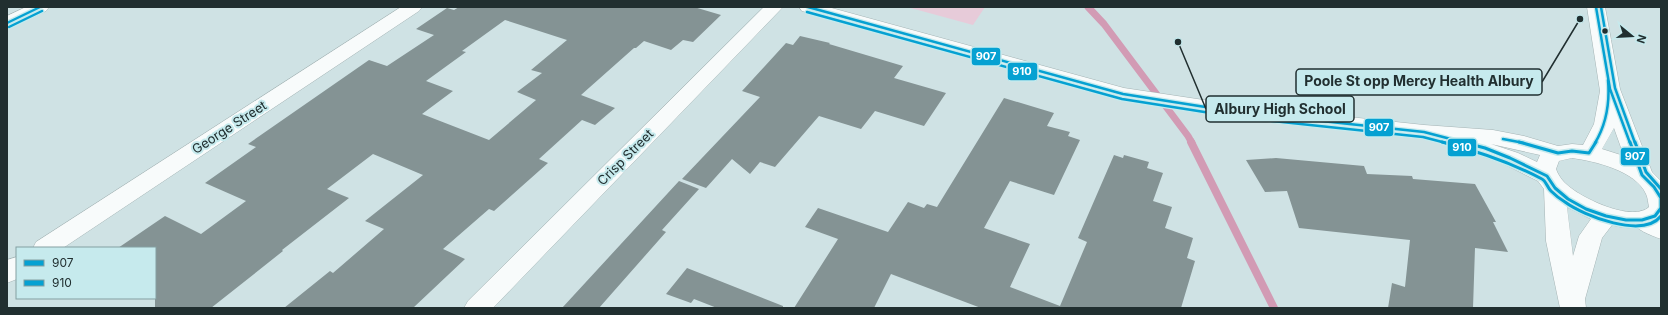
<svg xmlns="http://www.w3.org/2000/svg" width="1668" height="315" viewBox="0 0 1668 315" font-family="Inter,sans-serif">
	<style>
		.green { fill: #e7cbd9 }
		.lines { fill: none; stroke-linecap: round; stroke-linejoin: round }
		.stream-far1 { stroke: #d29bb4; stroke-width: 7 }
		.stream { stroke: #d29bb4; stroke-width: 8 }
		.building { fill: #849394; fill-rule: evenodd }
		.minor-casing { stroke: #a5b4b5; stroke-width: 1 }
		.tertiary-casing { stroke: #a5b4b5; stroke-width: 1 }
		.minor { fill: #f8fbfb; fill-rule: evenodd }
		.tertiary { fill: #f8fbfb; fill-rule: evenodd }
		.bus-1-far1-casing { stroke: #c6eaed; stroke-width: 5 }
		.bus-1-casing { stroke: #c6eaed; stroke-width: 6 }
		.bus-2-far1-casing { stroke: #c6eaed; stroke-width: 5 }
		.bus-2-casing { stroke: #c6eaed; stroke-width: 6 }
		.bus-1-far1 { stroke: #05a1d2; stroke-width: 2.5 }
		.bus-1 { stroke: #05a1d2; stroke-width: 3 }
		.bus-2-far1 { stroke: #05a1d2; stroke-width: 2.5 }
		.bus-2 { stroke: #05a1d2; stroke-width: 3 }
		.bus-dot { fill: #212f30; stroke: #c6eaed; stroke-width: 1.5 }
		.labels { text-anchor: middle; stroke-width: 4; stroke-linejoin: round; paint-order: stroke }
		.street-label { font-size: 13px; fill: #212f30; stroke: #c6eaed }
		.leader { fill: none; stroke: #212f30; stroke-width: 1.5 }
		.callout-dot { fill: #212f30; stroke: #c6eaed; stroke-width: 1.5 }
		.callout { fill: #c6eaed; stroke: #212f30; stroke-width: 1.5 }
		.callout-label { font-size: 14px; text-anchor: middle; font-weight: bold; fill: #212f30 }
		.line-badge { stroke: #c6eaed; stroke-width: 1.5 }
		.badge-label { font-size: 11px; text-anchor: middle; font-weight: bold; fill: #fff }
	</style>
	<rect width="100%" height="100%" fill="#cfe2e4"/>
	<!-- green -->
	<path class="green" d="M907 7H985L973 25Z"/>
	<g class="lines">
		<!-- stream-far1 -->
		<path class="stream-far1" d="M1088 7 1104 24 1188 136 1192 143"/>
		<!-- stream -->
		<path class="stream" d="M1191 142 1274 308"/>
	</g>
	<!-- building -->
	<path class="building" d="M459 7H694L721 15 693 42 683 40 671 50 644 41 636 48H634L581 95 615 108 595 125 582 120 539 159 548 163 494 211 489 209 443 249 465 259 413 308H284L330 271 333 273 384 229 365 221 423 175 373 154 327 189 349 198 282 250 283 251 211 308H155V248H118L165 216 201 234 246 201 205 183 256 147 248 144 369 60 387 66 434 35 416 29 447 8 454 10ZM505 20 567 40 531 70 542 73 517 92 536 100 489 140 422 114 453 91 426 81 466 52 462 51Z
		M800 36 830 43 829 44 903 66 894 78 946 93 924 126 875 111 861 129 819 116 775 167 760 162 750 174 732 159 706 188 682 179 760 97 742 91 786 43 793 45Z
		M1004 98 1054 113 1047 126 1070 132 1068 136 1080 140 1054 195 1010 181 984 228 1030 244 1010 287 1060 306 1087 242 1078 238 1114 155 1123 158 1124 155 1149 162 1147 168 1163 173 1153 201 1172 207 1165 228 1193 238 1187 258 1195 261 1181 308H981L891 274 874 308H794L838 239 805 227 818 208 888 232 908 202 924 208 927 204 937 207Z
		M1276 158 1364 166 1367 174 1412 176 1413 179 1475 184 1496 222H1493L1508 252 1475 248 1473 308H1388L1392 283 1405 287 1410 240 1299 228 1287 191 1265 192 1246 160Z
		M679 181 699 189 662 230 666 232 599 308H562Z
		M687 268 783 306V308H717L694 299 691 303 666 294Z"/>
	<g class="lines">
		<!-- minor casing -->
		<g class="minor-casing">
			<path id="minor" d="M401 7H422L419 11 63 248H33L36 242Z
				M764 7H783L493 308H464L468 301Z
				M1642 211 1661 219V239C1650 235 1636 230 1630 220L1634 214Z
				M17 257V279L7 283V260Z"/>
		</g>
		<!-- tertiary casing -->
		<g class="tertiary-casing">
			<path id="tertiary" d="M26 7H49L46 11 7 29V16Z
				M799 7H828L1124 88 1237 105 1424 125 1493 130 1524 136 1558 146 1572 144 1583 145 1594 124 1600 91 1587 7H1605L1620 89 1652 172 1661 181V222C1643 228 1631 230 1612 225L1602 238 1585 299 1586 308H1560L1546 241 1544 189 1538 181 1502 163 1464 150 1461 145 1463 142 1237 119 1123 100 802 11ZM1614 128 1624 156 1602 149ZM1491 144 1540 155 1537 162 1518 153ZM1572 158C1595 161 1636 171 1646 194 1648 198 1648 203 1649 207 1633 222 1586 200 1571 188 1564 183 1559 177 1556 169L1559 161ZM1567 207 1591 219 1579 236 1573 256Z"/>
		</g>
		<!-- minor -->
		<use href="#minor" class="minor"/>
		<!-- tertiary -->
		<use href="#tertiary" class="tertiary"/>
		<!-- bus-1-far1 casing -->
		<g class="bus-1-far1-casing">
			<path id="bus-1-far1" d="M808 7 1123 94 1237 112 1424 132 1466 143
				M1596 7 1610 89 1630 143
				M7 23 40 7
				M1503 139 1524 143
				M1595 143C1607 123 1610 103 1608 80"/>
		</g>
		<!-- bus-1 casing -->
		<g class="bus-1-casing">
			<path id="bus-1" d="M1462 142 1485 148 1510 158 1547 176 1555 188 1568 199 1586 209 1606 216 1626 220H1642L1655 216 1661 208V198L1654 187 1642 175 1630 142
				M1519 142 1558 153 1572 151 1589 153 1596 142"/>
		</g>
		<!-- bus-2-far1 casing -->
		<g class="bus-2-far1-casing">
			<path id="bus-2-far1" d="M1601 7 1615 88 1635 143
				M807 12 1122 99 1236 117 1423 137 1446 143
				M9 27 42 11"/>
		</g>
		<!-- bus-2 casing -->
		<g class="bus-2-casing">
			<path id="bus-2" d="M1442 142C1477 151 1510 162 1542 179 1546 181 1547 187 1551 191 1555 195 1560 199 1565 202 1584 216 1643 239 1661 216
				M1635 142 1646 172 1661 189"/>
		</g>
		<!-- bus-1-far1 -->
		<use href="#bus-1-far1" class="bus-1-far1"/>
		<!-- bus-1 -->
		<use href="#bus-1" class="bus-1"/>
		<!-- bus-2-far1 -->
		<use href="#bus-2-far1" class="bus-2-far1"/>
		<!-- bus-2 -->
		<use href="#bus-2" class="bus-2"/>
	</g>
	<!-- markers -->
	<circle class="bus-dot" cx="1605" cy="31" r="3.5"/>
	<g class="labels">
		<!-- street labels -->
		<g class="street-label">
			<text transform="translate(229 127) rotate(-33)" y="5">George Street</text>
			<text transform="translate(625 157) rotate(-45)" y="5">Crisp Street</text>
		</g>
	</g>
	<!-- callouts -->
	<path class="leader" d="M1580 19L1542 82M1178 42L1206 109"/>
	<g class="callout-dot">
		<circle cx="1580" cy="19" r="4"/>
		<circle cx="1178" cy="42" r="4"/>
	</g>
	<g class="callout">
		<rect x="1296" y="69" width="246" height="26" rx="4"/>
		<rect x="1206" y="96" width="148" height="26" rx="4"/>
	</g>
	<g class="callout-label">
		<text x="1419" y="86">Poole St opp Mercy Health Albury</text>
		<text x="1280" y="114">Albury High School</text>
	</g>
	<g class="line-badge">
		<rect x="971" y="47" width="30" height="19" rx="4" fill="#05a1d2"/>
		<rect x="1007" y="62" width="31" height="19" rx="4" fill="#05a1d2"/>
		<rect x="1364" y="118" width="30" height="19" rx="4" fill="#05a1d2"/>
		<rect x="1447" y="138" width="30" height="19" rx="4" fill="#05a1d2"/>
		<rect x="1620" y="147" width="30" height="19" rx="4" fill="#05a1d2"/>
	</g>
	<g class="badge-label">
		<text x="986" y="60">907</text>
		<text x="1022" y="75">910</text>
		<text x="1379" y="131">907</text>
		<text x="1462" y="151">910</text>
		<text x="1635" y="160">907</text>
	</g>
	<!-- border -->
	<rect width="1668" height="315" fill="none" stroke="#212f30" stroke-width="16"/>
	<!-- legend -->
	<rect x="16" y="247" width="140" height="52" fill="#c6eaed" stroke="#849fa1"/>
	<rect x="24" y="260" width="20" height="6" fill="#05a1d2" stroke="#849fa1"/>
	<text x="52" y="267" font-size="12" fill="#212f30">907</text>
	<rect x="24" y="280" width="20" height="6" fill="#05a1d2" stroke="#849fa1"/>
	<text x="52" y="287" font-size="12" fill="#212f30">910</text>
	<!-- north arrow -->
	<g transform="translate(1632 36) rotate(108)" stroke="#c6eaed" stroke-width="3" paint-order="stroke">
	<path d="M0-3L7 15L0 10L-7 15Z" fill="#212f30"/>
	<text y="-6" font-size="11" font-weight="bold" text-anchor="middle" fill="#212f30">N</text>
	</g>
</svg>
